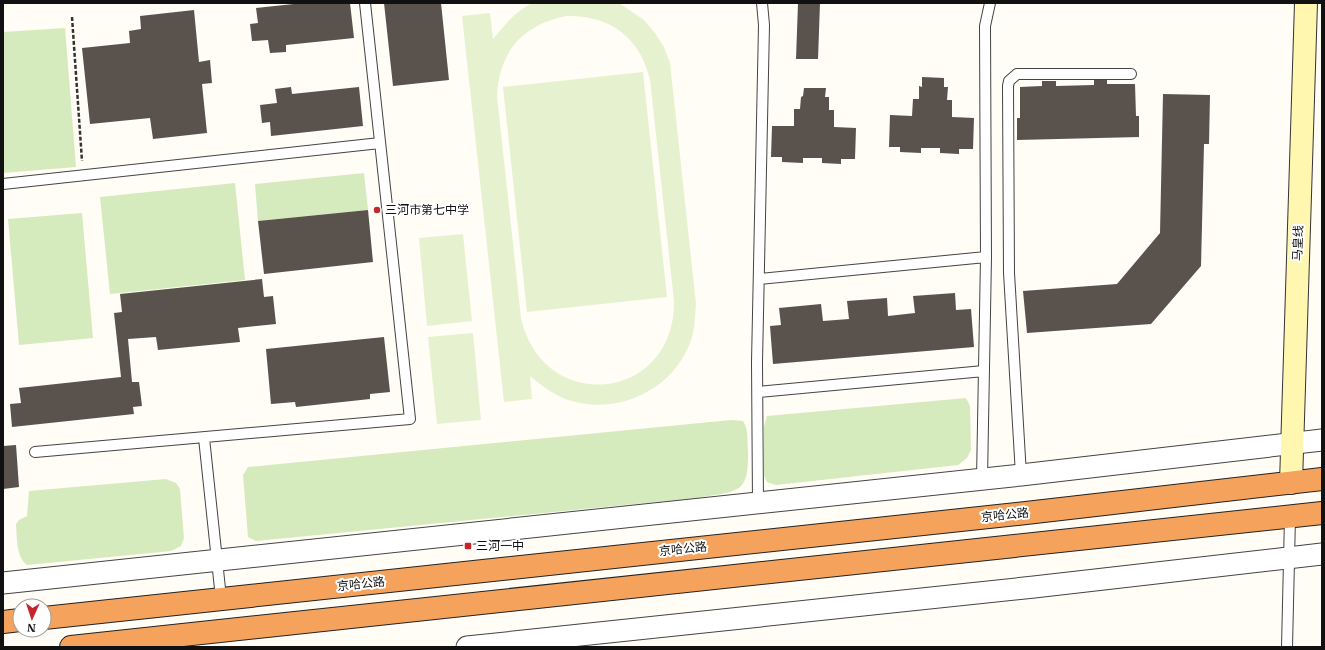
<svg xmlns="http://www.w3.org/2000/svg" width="1325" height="650" viewBox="0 0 1325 650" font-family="'IBM Plex Serif','Noto Sans SC',serif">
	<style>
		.green { fill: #d5ebbd }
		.pitch { fill: #e6f2cf; fill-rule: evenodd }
		.building { fill: #5a524d }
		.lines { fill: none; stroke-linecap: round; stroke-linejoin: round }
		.lane-casing { stroke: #444; stroke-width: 12 }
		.street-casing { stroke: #444; stroke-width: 23 }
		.secondary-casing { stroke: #333; stroke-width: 24 }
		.highway-casing { stroke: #222; stroke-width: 24 }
		.path { stroke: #333; stroke-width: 2.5; stroke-dasharray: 4 2; stroke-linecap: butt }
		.lane { stroke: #fff; stroke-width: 10 }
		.street { stroke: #fff; stroke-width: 21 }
		.secondary { stroke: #fff6b0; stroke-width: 22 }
		.highway { stroke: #f5a25d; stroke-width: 22 }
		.poi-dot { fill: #c4262e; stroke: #fff; stroke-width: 1.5 }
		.labels { text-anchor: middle; stroke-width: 4; stroke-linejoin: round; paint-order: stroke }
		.poi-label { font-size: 12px; fill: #111; stroke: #fff; text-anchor: start }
		.street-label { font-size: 12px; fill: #111; stroke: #fff }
	</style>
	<rect width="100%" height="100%" fill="#fffdf5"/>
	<!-- green -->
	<path class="green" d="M65 28 76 167 3 173V32Z
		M364 173 368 210 258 221 255 184Z
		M235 183 245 280 110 294 100 197Z
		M82 213 93 338 19 345 8 219Z
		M966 398 970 406 971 450 967 458 958 465 776 485 767 482 764 475V426L767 416Z
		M731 420 743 421C749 430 747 441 748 451 749 497 736 490 697 498L256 541 248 537 243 475 248 467Z
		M166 479 176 483 180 489 184 538 181 546 171 551 27 565C16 557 17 537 16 524L19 520 27 516 29 491Z"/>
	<!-- pitch -->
	<path class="pitch" d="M533 3H619L644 20 655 33 664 47 670 63 696 304C695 316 695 328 691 340 674 390 618 416 568 400 554 395 542 386 530 376L532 399 504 402 462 16 490 13 493 39C505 25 516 10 533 3ZM566 16C609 15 639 36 650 79L674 301C675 402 543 416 521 318L497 96C499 51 523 25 566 16Z
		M643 72 667 297 527 312 503 87Z
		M463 234 472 321 427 326 419 238Z
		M473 333 481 420 437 424 428 337Z"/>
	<!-- building -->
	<path class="building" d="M303 3H350L354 38 286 45V52L270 53 268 40 252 41 250 24 258 23 256 8Z
		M384 3H441L449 80 393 86Z
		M798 3H820L818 59H796Z
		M194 10 199 62 210 60 212 83 202 84 207 133 153 139 150 118 90 124 82 48 130 43 129 31 141 29 140 16Z
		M922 77 944 78V87H948L947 100H952V117L974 118 973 149H959V154L940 153V148H921V153L900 152V147H889L890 115 912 116 913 99H919V86L922 87Z
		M1094 80H1107V84H1135L1136 116H1139V137L1017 140V118H1020V87L1042 86V81H1056V86L1094 85Z
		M291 87 292 94 359 87 363 126 271 136 270 122 262 123 260 105 277 103 275 89Z
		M804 88H826L825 97H829V110H834V127L856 128 855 159H841V164L822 163V158H803V163L782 162V157H771L772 126H794V109H800L801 97 803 96Z
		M1163 94 1210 95 1209 144H1204L1201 266 1151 324 1027 333 1023 291 1117 284 1160 233Z
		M368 210 373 262 264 274 258 221Z
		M262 279 264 297 273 296 276 324 238 328 240 342 158 350 156 337 128 339 132 382H139L142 406 133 407 134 414 12 427 10 404 21 403 19 388 121 377 114 313 122 312 120 294Z
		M955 293 956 310 971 309 974 347 773 364 770 326 781 325 779 308 821 304 823 321 849 319 847 301 887 298 888 316 915 313 913 296Z
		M384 337 390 392 370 394V399L296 407 295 402 271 404 266 349Z
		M16 445 19 487 3 489V446Z"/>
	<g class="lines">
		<!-- lane casing -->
		<g class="lane-casing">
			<path id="lane" d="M3 184 380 143
				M759 279 986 257
				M758 392 984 371
				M204 438 221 598
				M35 452 410 419 365 3
				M1021 475 1009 273 1008 86 1009 81 1017 74H1131
				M982 479 986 257 985 26 990 3
				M758 503 757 362 764 25 762 3
				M1287 647 1290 517"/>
		</g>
		<!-- street casing -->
		<g class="street-casing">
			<path id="street" d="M3 583 1021 475 1322 440
				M467 647 1034 587 1322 554"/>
		</g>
		<!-- secondary casing -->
		<g class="secondary-casing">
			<path id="secondary" d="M1291 483 1306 3"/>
		</g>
		<!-- highway casing -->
		<g class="highway-casing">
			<path id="highway" d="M44 618 1026 513 1322 479
				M3 622 20 620
				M71 647 1322 513"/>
		</g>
		<!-- path -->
		<path class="path" d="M72 17 82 161"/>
		<!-- lane -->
		<use href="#lane" class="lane"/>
		<!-- street -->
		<use href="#street" class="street"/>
		<!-- secondary -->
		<use href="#secondary" class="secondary"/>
		<!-- highway -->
		<use href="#highway" class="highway"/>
	</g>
	<!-- markers -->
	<g class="poi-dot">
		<circle cx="377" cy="210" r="4"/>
		<rect x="464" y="542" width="8" height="8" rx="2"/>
	</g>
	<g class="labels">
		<!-- poi labels -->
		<g class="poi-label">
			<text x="385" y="214">三河市第七中学</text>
			<text x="476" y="550">三河一中</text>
		</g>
		<!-- street labels -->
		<g class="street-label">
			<text transform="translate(1298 243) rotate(-88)" y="4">马皇线</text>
			<text transform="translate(1005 515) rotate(-6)" y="4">京哈公路</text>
			<text transform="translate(683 549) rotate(-6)" y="4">京哈公路</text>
			<text transform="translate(361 584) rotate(-6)" y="4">京哈公路</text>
		</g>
	</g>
	<!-- border -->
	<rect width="1325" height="650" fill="none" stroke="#111111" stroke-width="8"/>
	<!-- north arrow -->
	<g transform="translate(32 618) rotate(183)"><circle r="19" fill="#ffffff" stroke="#a0a0a0"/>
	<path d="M0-3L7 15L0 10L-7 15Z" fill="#c4262e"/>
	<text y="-6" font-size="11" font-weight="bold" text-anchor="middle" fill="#111111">N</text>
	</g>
</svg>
